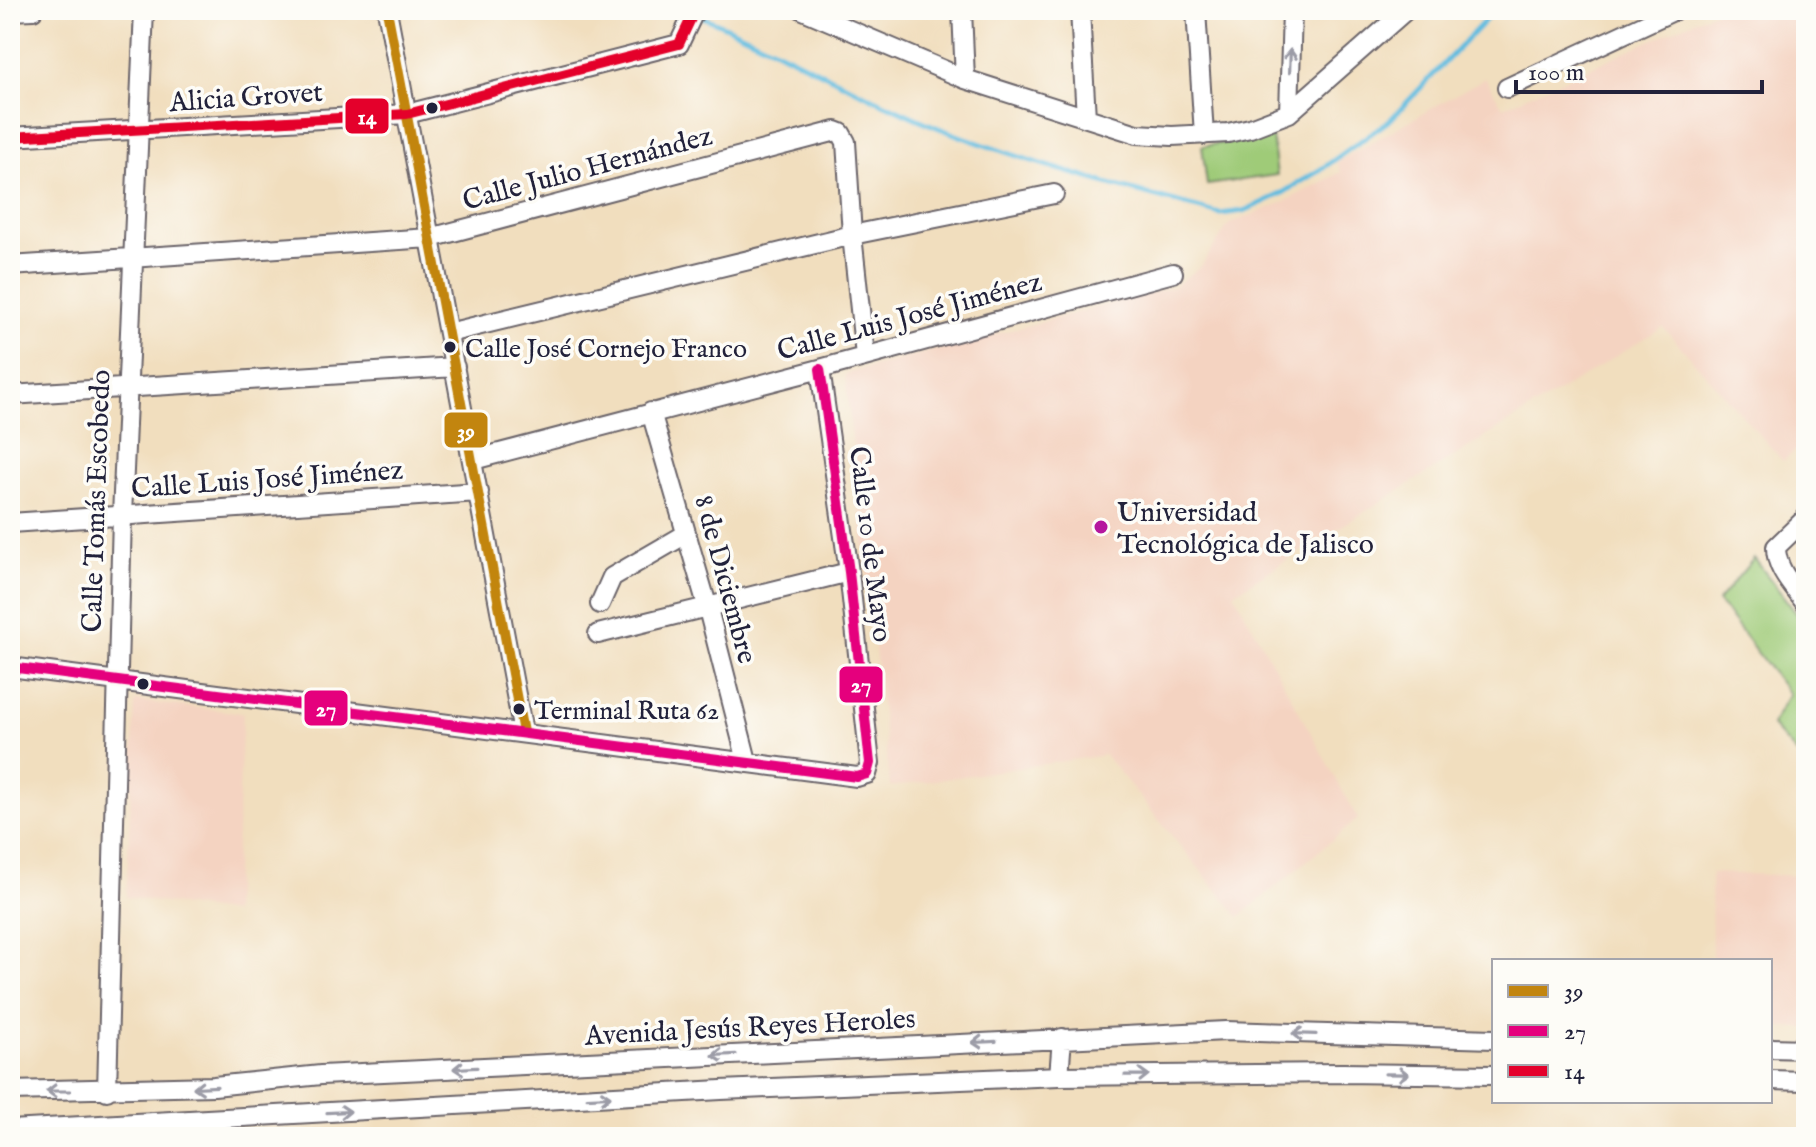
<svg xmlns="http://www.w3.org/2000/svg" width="1816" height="1147" viewBox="0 0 1816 1147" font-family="'IM FELL English',serif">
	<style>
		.built { fill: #f4d3c1 }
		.green { fill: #9fcb78; stroke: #60765a; stroke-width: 2 }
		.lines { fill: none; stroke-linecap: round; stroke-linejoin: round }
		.stream { stroke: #61bcdf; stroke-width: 5 }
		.minor-casing { stroke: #6a6469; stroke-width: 22 }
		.minor { stroke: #fff; stroke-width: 18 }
		.bus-1-casing { stroke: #fdfcf7; stroke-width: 16 }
		.bus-2-casing { stroke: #fdfcf7; stroke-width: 16 }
		.bus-3-casing { stroke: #fdfcf7; stroke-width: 16 }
		.bus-1 { stroke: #c2850f; stroke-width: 10 }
		.bus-2 { stroke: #e5007d; stroke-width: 10 }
		.bus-3 { stroke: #e4002b; stroke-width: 10 }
		.oneway { stroke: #9c9ca7 }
		.bus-dot { fill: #22223b; stroke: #fdfcf7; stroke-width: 3 }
		.poi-dot { fill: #b5179e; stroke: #fdfcf7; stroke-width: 3 }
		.labels { text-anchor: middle; stroke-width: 7; stroke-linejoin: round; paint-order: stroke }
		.bus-label { font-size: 26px; fill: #22223b; stroke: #fdfcf7; text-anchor: start }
		.street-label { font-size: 28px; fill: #22223b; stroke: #fdfcf7 }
		.poi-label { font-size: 28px; fill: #22223b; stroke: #fdfcf7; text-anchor: start }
		.line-badge { stroke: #fdfcf7; stroke-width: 3 }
		.badge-label { font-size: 22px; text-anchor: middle; font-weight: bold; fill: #fff }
	</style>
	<rect width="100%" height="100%" fill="#fdfcf7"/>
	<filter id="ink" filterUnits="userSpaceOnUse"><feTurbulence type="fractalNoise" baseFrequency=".0125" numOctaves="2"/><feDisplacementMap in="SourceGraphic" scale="16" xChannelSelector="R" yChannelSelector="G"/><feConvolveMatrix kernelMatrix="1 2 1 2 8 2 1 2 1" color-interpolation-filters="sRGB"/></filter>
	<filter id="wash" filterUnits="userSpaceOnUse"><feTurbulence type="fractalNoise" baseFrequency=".006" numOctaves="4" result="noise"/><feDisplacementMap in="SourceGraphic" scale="32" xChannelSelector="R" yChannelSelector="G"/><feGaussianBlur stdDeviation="1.8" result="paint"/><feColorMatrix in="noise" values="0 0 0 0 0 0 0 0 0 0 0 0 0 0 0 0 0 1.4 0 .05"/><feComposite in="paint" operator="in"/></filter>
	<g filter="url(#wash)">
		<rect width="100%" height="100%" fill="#f1debe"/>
		<!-- built -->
		<path class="built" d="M1718 10H1806V442L1783 461 1663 327 1234 593 1358 819 1239 917 1105 755 890 787 845 374 1173 287 1202 265 1229 224 1284 202 1341 172 1337 162 1485 78 1503 107Z
			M135 701 243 713 233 913 126 897Z
			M1711 873 1806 876V1028L1770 1027V961H1712Z"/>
		<!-- green -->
		<path class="green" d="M1272 136 1277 175 1207 185 1202 146Z
			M1754 558 1806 626V764L1771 725 1789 694 1718 601Z"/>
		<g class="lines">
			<!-- stream -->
			<path class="stream" d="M685 10C772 43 853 93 939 128 1030 164 1126 189 1220 214L1244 211 1281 194 1323 168 1391 119 1495 10"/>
		</g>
	</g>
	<g filter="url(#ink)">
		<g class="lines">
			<!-- minor casing -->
			<g class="minor-casing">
				<path id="minor" d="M387 10 523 732
					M803 10 965 79 1137 134 1172 136 1228 133 1250 128 1289 113 1406 10
					M962 10 965 79
					M1080 10 1086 118
					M1196 10 1204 135
					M10 11 33 10
					M1507 88 1675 10
					M1289 113 1292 10
					M10 137 407 114 679 44 695 10
					M10 266 430 238 836 131 841 133 846 142 852 235 865 356
					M448 333 852 235 1054 194
					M10 395 455 367
					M651 412 707 605 747 761
					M473 460 820 369 1173 273
					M1806 518 1776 547C1776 570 1793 586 1806 604
					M10 523 479 492
					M600 604 612 577 686 534
					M598 634 849 572
					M10 667 857 777 867 774 870 763 849 572 820 369
					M1770 1048 1806 1049
					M1059 1076 1062 1038
					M1770 1080 1806 1081
					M10 1091 214 1086 321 1075 1226 1031 1494 1039
					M107 1091 122 516 144 10
					M10 1130 721 1090 1059 1076 1342 1073 1494 1075"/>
			</g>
			<!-- minor -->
			<use href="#minor" class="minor"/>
			<!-- bus-1 casing -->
			<g class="bus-1-casing">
				<path id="bus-1" d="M387 10 523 732"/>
			</g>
			<!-- bus-2 casing -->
			<g class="bus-2-casing">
				<path id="bus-2" d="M10 667 857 777 867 774 870 763 849 572 820 369"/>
			</g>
			<!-- bus-3 casing -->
			<g class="bus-3-casing">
				<path id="bus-3" d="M10 137 407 114 679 44 695 10"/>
			</g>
			<!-- bus-1 -->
			<use href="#bus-1" class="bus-1"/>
			<!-- bus-2 -->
			<use href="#bus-2" class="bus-2"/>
			<!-- bus-3 -->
			<use href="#bus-3" class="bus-3"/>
		</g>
		<!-- one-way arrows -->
		<defs><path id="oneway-shaft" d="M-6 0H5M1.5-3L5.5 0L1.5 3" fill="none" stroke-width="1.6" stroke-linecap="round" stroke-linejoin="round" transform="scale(2)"/></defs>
		<g class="oneway">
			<use href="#oneway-shaft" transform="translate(1290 61) rotate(-88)"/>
			<use href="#oneway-shaft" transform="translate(1304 1034) rotate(-178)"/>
			<use href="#oneway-shaft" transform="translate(984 1042) rotate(177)"/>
			<use href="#oneway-shaft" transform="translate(724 1055) rotate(177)"/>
			<use href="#oneway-shaft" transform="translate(465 1068) rotate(177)"/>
			<use href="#oneway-shaft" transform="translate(1397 1074) rotate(1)"/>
			<use href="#oneway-shaft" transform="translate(1137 1075) rotate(-1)"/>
			<use href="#oneway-shaft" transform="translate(205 1087) rotate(177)"/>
			<use href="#oneway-shaft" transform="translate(58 1091) rotate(180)"/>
			<use href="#oneway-shaft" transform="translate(599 1097) rotate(-3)"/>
			<use href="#oneway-shaft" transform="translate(339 1112) rotate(-3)"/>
		</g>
	</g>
	<!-- markers -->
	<g class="bus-dot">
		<circle cx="432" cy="108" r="7"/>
		<circle cx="450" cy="347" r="7"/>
		<circle cx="143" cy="684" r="7"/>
		<circle cx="519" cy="709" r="7"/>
	</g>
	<circle class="poi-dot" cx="1101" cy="527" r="8"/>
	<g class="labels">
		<!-- bus labels -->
		<g class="bus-label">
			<text x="465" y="357">Calle José Cornejo Franco</text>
			<text x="534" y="719">Terminal Ruta 62</text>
		</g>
		<!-- street labels -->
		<g class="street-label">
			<text transform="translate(246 96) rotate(-4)" y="10">Alicia Grovet</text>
			<text transform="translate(587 167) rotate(-15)" y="10">Calle Julio Hernández</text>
			<text transform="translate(909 315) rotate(-15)" y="10">Calle Luis José Jiménez</text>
			<text transform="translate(267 478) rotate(-4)" y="10">Calle Luis José Jiménez</text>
			<text transform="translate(95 501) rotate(-88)" y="10">Calle Tomás Escobedo</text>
			<text transform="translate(872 544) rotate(83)" y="10">Calle 10 de Mayo</text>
			<text transform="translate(727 579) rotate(75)" y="10">8 de Diciembre</text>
			<text transform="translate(750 1026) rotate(-3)" y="10">Avenida Jesús Reyes Heroles</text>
		</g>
		<!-- poi labels -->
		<g class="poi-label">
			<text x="1117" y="521">Universidad<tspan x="1117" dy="32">Tecnológica de Jalisco</tspan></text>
		</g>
	</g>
	<g class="line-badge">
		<rect x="344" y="97" width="46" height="38" rx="8" fill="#e4002b"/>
		<rect x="443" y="411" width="46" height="38" rx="8" fill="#c2850f"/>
		<rect x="838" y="665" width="46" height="39" rx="8" fill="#e5007d"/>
		<rect x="303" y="689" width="46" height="38" rx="8" fill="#e5007d"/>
	</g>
	<g class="badge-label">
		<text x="367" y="124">14</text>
		<text x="466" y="438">39</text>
		<text x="861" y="692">27</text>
		<text x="326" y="716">27</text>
	</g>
	<!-- margin -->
	<rect width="1816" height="1147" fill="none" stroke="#fdfcf7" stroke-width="40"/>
	<!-- legend -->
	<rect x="1492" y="959" width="280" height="144" fill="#fdfcf7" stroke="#a5a5ac" stroke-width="2"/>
	<rect x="1508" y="985" width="40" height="12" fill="#c2850f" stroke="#a5a5ac" stroke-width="2"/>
	<text x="1564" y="999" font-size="24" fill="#22223b">39</text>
	<rect x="1508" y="1025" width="40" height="12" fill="#e5007d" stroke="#a5a5ac" stroke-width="2"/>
	<text x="1564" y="1039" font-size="24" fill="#22223b">27</text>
	<rect x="1508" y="1065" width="40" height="12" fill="#e4002b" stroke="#a5a5ac" stroke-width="2"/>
	<text x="1564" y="1079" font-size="24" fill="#22223b">14</text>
	<!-- scale -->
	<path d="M1516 80v12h246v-12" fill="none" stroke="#22223b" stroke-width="4"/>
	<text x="1528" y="80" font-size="24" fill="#22223b" stroke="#fdfcf7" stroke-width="6" paint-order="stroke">100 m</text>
</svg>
